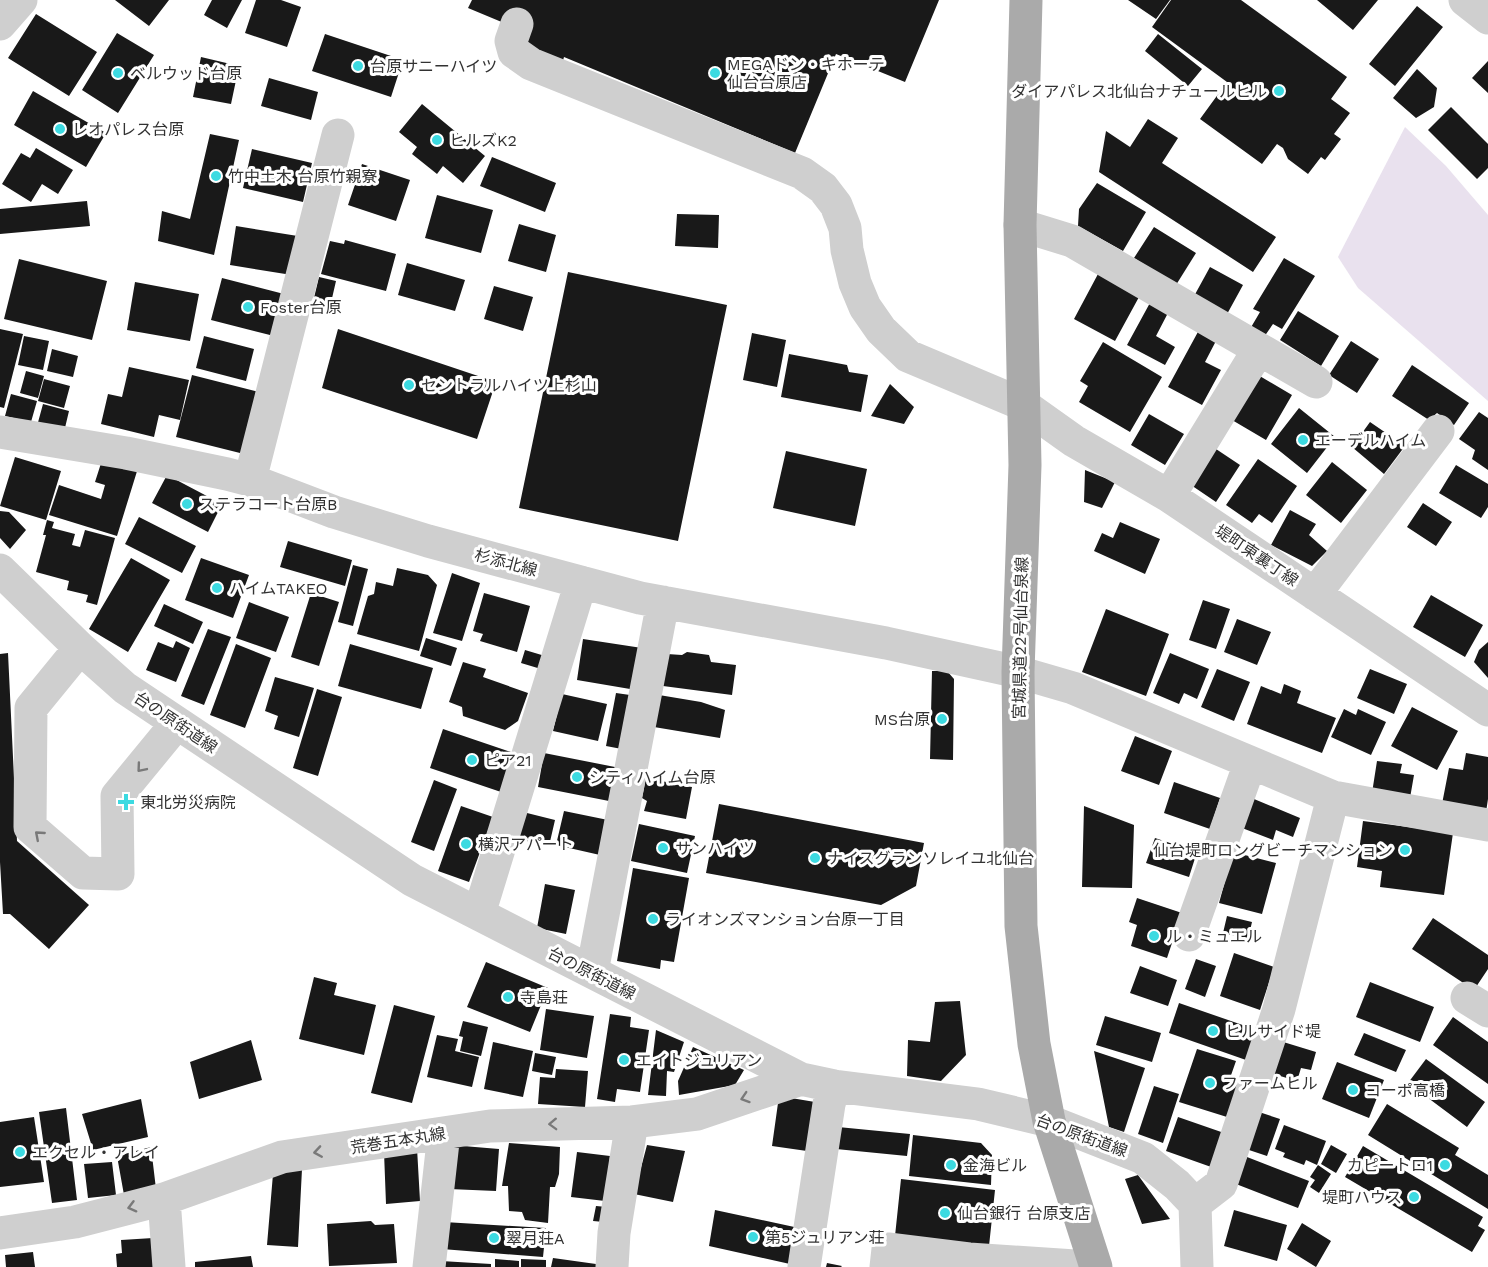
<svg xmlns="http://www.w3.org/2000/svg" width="1488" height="1267" viewBox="0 0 1488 1267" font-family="'Work Sans','Noto Sans JP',sans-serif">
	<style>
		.green { fill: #e9e1ee }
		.building { fill: #191919 }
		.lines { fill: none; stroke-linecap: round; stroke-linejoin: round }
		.minor { stroke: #cfcfcf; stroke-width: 33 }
		.major { stroke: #aaa; stroke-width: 33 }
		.oneway { stroke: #797979 }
		.poi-dot { fill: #3cdae1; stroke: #fff; stroke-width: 2 }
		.labels { text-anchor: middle; stroke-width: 6; stroke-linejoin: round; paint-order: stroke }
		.poi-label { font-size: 16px; fill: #323232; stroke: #fff; text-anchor: start }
		.street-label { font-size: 16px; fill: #323232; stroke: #fff }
	</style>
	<rect width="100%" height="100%" fill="#fff"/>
	<!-- green -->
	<path class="green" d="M1405 127 1446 166 1488 215V401L1358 288 1338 257Z"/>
	<!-- building -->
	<path class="building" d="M115 0H169L149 26Z
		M212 0H242L227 28 204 15Z
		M256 0H281L301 7 287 47 245 33Z
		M472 0H939L905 82 836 54 795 153 564 57 562 64 522 47 528 33 468 8Z
		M1128 0H1170L1156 19Z
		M1171 0H1241L1347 77 1331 99 1350 113 1334 134 1341 139 1325 160 1321 157 1308 174 1288 159 1283 148 1277 144 1262 164 1200 119 1227 82 1152 27Z
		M1317 0H1378L1353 30Z
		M1417 6 1443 27 1395 86 1369 64Z
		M36 14 97 52 69 96 8 58Z
		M117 33 154 55 118 113 82 90Z
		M325 34 403 60 391 97 312 71Z
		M1158 34 1202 69 1188 86 1145 51Z
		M201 57 239 66 231 104 193 97Z
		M1488 61V93L1472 78Z
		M1417 69 1437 88 1434 107 1416 118 1393 98Z
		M269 78 318 92 311 120 261 106Z
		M33 91 106 133 86 167 14 125Z
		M422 104 485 156 463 183 443 166 437 174 412 154 417 147 399 132Z
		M1451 107 1488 144V168L1477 179 1428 130Z
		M1148 119 1178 138 1162 163 1276 237 1253 272 1099 172 1106 131 1130 147Z
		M210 134 239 140 214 255 158 241 162 211 190 219Z
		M36 148 73 170 58 194 42 184 31 202 2 184 21 153 30 158Z
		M252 149 312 163 303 202 243 188Z
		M492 157 556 183 545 212 480 186Z
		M362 164 410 180 396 221 348 205Z
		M1097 183 1146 212 1123 251 1078 226 1079 209Z
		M437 195 493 210 481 253 425 238Z
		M87 201 90 226 0 234V209Z
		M677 214 719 215 718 248 675 246Z
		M519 224 556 235 546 272 508 261Z
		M236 226 304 237 298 276 230 265Z
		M1154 227 1196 253 1176 285 1134 258Z
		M345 240 396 254 386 291 321 274 330 241 344 244Z
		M1284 258 1315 276 1282 329 1273 324 1264 337 1250 329 1260 312 1253 309Z
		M19 259 107 281 92 340 4 319Z
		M407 263 465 280 455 311 398 295Z
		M1210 267 1243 285 1226 316 1193 298Z
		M568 272 727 305 678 541 519 508Z
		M1098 274 1139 297 1115 341 1074 319Z
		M319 277 336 281 330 307 313 302Z
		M222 278 284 294 274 336 211 320Z
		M135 282 199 294 190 341 127 330Z
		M494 286 533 297 523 331 484 319Z
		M1151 301 1169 311 1156 336 1175 347 1165 365 1127 345Z
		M1298 311 1339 336 1321 366 1280 340Z
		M0 329 23 334 4 408 0 407Z
		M338 329 496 382 477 439 322 388Z
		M1199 330 1217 339 1205 362 1221 370 1202 405 1168 387Z
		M752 333 786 340 777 387 743 380Z
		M24 336 49 341 43 370 18 365Z
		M204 336 254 349 246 381 196 368Z
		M1351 341 1379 359 1357 393 1329 375Z
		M1103 342 1162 377 1130 432 1079 402 1088 386 1080 381Z
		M52 349 78 356 73 377 47 371Z
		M789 354 847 365 849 372 868 375 861 412 781 397Z
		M1412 365 1469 403 1454 425 1437 413 1429 420 1392 396Z
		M129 367 189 380 180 420 159 415 154 437 101 424 108 394 122 397Z
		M26 371 44 376 38 398 20 393Z
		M192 375 259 392 244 454 176 437Z
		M1258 375 1292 395 1266 440 1232 420Z
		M44 379 70 386 64 408 38 401Z
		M890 384 914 407 904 424 871 416Z
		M11 394 37 401 31 422 5 416Z
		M43 404 69 411 64 432 37 426Z
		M1299 408 1335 437 1307 473 1271 444Z
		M1479 412 1488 418V470L1472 459 1475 450 1459 439Z
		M1149 414 1184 434 1165 465 1131 445Z
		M1370 422 1405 446 1384 474 1352 447Z
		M1213 447 1240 465 1216 502 1188 483Z
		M786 451 867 469 855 526 773 508Z
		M15 457 61 471 46 520 0 506Z
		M103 457 138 468 117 536 49 515 59 485 101 499 105 485 95 482Z
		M1258 459 1297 486 1272 523 1259 514 1252 523 1226 505Z
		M1332 462 1367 490 1341 523 1306 495Z
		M1456 465 1488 484V507L1481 518 1439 493Z
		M1085 470 1115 482 1102 508 1084 502Z
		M167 475 222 504 208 532 152 503Z
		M1423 503 1452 522 1436 546 1407 527Z
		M1290 510 1316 524 1309 535 1327 551 1312 566 1271 545Z
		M0 511 9 512 26 530 10 549 0 538Z
		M139 517 196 546 182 573 125 544Z
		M47 520 54 522 52 528 75 534 72 545 80 547 85 530 115 538 97 605 86 602 88 595 67 590 69 581 36 572 46 535H43Z
		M1120 522 1160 539 1145 574 1094 551 1102 533 1113 538Z
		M288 541 352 560 345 586 280 567Z
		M131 558 170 580 128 652 89 629Z
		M201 558 249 575 233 618 185 600Z
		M353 565 368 569 353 626 338 622Z
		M397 568 428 575 437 585 419 651 357 634 368 596 374 594 376 582 393 586Z
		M452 573 480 583 462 641 433 633Z
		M311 593 339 602 319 666 291 657Z
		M484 593 530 606 517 652 480 641 483 634 473 631Z
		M1431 595 1483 625 1465 657 1413 627Z
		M1203 600 1230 609 1216 649 1189 640Z
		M249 602 289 617 276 652 236 638Z
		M164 604 203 622 193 644 154 626Z
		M1106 609 1169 634 1146 696 1082 672Z
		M1237 619 1271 632 1257 665 1224 652Z
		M208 629 231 637 204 705 181 696Z
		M426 638 457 648 451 666 420 656Z
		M583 639 642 648 636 690 577 680Z
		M176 641 190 648 176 682 146 670 158 642 173 648Z
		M1488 642V678L1474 662 1479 650Z
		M236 644 271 658 245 728 210 715Z
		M350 644 433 668 421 709 338 686Z
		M525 650 545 656 541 669 521 663Z
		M687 652 709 655 711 662 736 665 732 695 663 686 667 654 682 655Z
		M8 653 17 841 89 905 49 949 10 914H3L0 862V654Z
		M1170 653 1209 669 1197 699 1184 693 1179 704 1153 693Z
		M463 662 486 669 483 677 528 693 518 721 505 730 463 716 462 707 449 702Z
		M1217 669 1250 682 1234 721 1201 707Z
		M1370 669 1407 684 1394 714 1357 698Z
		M932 671H947L954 679 953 760 930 759Z
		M275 677 314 688 299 737 274 729 278 716 265 711Z
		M1284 684 1301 691 1297 703 1336 718 1322 753 1247 724 1261 686 1281 694Z
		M317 689 342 697 318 776 293 768Z
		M616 693 637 696 627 750 606 746Z
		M562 694 607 704 598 741 553 731Z
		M653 694 701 702 725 710 720 738 648 726Z
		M1412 707 1458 731 1437 770 1391 746Z
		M1344 709 1356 715 1358 709 1386 722 1371 755 1331 737Z
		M443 729 514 753 501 792 430 768Z
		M1135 736 1172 751 1159 785 1121 771Z
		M544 753 615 767 609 801 538 787Z
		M1466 753 1488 757V799L1486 812 1442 804 1449 768 1463 770Z
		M1377 761 1402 764 1400 773 1414 775 1410 798 1372 793Z
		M646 778 692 787 686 819 644 811 647 801 642 798Z
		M434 780 457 789 434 851 411 842Z
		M1174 782 1220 798 1210 829 1164 813Z
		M1254 799 1300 818 1293 837 1276 830 1273 840 1242 828Z
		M719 804 924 843 916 886 881 905 706 873Z
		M461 806 493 817 469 882 438 871Z
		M1084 806 1134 825 1132 888 1082 887Z
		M519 811 555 820 549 846 513 838Z
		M564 811 608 820 600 855 556 845Z
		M1363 821 1453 833 1444 895 1380 887 1382 871 1357 867Z
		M639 824 695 836 687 873 631 861Z
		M1155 838 1197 852 1189 877 1146 863Z
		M1233 852 1276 863 1262 914 1219 903Z
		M633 868 689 878 674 962 661 960 660 969 617 961Z
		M545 884 575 890 566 934 537 928Z
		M1137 898 1182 913 1167 958 1131 946 1137 925 1129 922Z
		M1227 916 1252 922 1248 939 1223 933Z
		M1433 918 1488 955V969L1474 990 1412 949Z
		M1234 953 1274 967 1260 1010 1220 996Z
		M1196 959 1216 966 1205 997 1185 989Z
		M486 962 548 988 530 1032 467 1007Z
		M1140 966 1177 980 1168 1006 1130 993Z
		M314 977 337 983 334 995 376 1005 364 1055 299 1039Z
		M1370 982 1434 1007 1420 1042 1356 1017Z
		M960 1001 966 1055 941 1081 907 1076 908 1040 930 1042 935 1002Z
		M1179 1003 1257 1030 1246 1060 1169 1033Z
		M394 1005 435 1016 412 1103 371 1093Z
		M546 1009 594 1016 587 1058 540 1050Z
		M610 1014 631 1017 630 1027 649 1030 640 1092 617 1089 615 1102 597 1099Z
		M1105 1016 1161 1033 1152 1062 1096 1045Z
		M1453 1017 1488 1042V1084L1433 1045Z
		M463 1021 488 1027 481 1056 460 1051 463 1037 459 1036Z
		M656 1030 684 1042 674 1072 667 1071 666 1096 648 1095Z
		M1364 1033 1406 1050 1396 1072 1354 1055Z
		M437 1035 458 1039 455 1051 479 1057 472 1087 427 1077Z
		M251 1040 262 1080 199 1099 190 1062Z
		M1280 1041 1316 1052 1311 1070 1301 1068 1297 1081 1270 1073Z
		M493 1042 533 1051 523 1097 484 1089Z
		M693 1047 744 1070 735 1085 679 1095 678 1081Z
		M1197 1049 1236 1061 1229 1081 1239 1084 1227 1117 1179 1102Z
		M1094 1051 1145 1068 1124 1132 1109 1127Z
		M535 1053 556 1057 552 1075 532 1071Z
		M1426 1059 1485 1102 1467 1127 1408 1083Z
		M1337 1062 1384 1080 1369 1118 1322 1099Z
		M556 1069 588 1071 585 1107 538 1104 540 1077 555 1078Z
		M1154 1086 1179 1094 1163 1143 1138 1134Z
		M779 1096 815 1102 807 1151 772 1146Z
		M141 1099 148 1137 93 1150 82 1114Z
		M1387 1104 1459 1148 1455 1155 1488 1175V1209L1368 1135Z
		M66 1108 77 1200 52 1203 39 1112Z
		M1259 1112 1280 1119 1267 1156 1246 1149Z
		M34 1117 44 1182 0 1187V1122Z
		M1178 1117 1227 1134 1214 1168 1166 1151Z
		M1284 1125 1326 1141 1317 1165 1306 1160 1304 1165 1283 1157 1285 1153 1275 1149Z
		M838 1127 910 1134 907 1156 836 1149Z
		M913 1135 981 1143 992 1155 991 1185 909 1176Z
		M509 1143 560 1147 559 1174 555 1187H550L548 1223 525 1220 522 1212 509 1211 508 1186H502Z
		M451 1145 499 1149 496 1191 449 1189Z
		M647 1145 685 1151 673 1202 634 1194Z
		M1331 1145 1347 1154 1336 1173 1321 1164Z
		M1363 1146 1483 1217 1478 1226 1485 1230 1472 1252 1345 1177Z
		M151 1147 156 1189 124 1195 117 1156Z
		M417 1148 420 1201 386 1204 384 1152Z
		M577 1152 610 1156 605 1201 571 1197Z
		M1247 1157 1309 1181 1298 1208 1236 1184Z
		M112 1162 116 1195 88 1198 84 1164Z
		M1318 1165 1331 1174 1319 1193 1310 1187 1315 1180 1310 1177Z
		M302 1169 298 1247 267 1245 273 1174Z
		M1138 1175 1170 1219 1142 1224 1125 1179Z
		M901 1179 995 1190 989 1246 895 1236Z
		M596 1206 607 1207 604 1222 593 1221Z
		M715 1210 799 1228 790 1264 709 1246Z
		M1234 1210 1287 1225 1277 1261 1224 1246Z
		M371 1221 375 1225 394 1224 397 1263 329 1266 327 1224Z
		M444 1222 546 1228 543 1257 442 1249Z
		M1302 1223 1331 1241 1316 1267 1287 1249Z
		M153 1238 154 1267H117L116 1254 122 1253 121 1240Z
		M33 1252 35 1267H6L5 1255Z
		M251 1256 253 1267H195V1262Z
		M553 1258 596 1264V1267H551Z
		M495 1259 519 1261V1267H495Z
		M521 1259 546 1260V1267H521Z
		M441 1261 491 1264V1267H441Z
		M827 1263 842 1266 841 1267H826Z"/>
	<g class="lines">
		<!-- minor -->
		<path class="minor" d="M1465 0 1488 18
			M0 24 21 0
			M517 24 511 41 514 52 531 64 802 173 823 188 836 205 845 228 847 250 855 283 865 307 881 330 908 356 1022 404 1074 441 1169 496 1488 710
			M1020 225 1072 241 1316 382
			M0 432 126 453 227 474 250 480 334 512 428 541 640 598 886 643 1018 672 1073 688 1333 797 1488 825
			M250 480 338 135
			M1169 496 1259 349
			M0 570 80 648 125 688 412 880 801 1079 834 1086 978 1104 1049 1121 1143 1158 1177 1185 1195 1204 1197 1267
			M1315 594 1438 431
			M80 648 31 708 30 827 83 873 118 874 117 796 177 723
			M479 914 581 582
			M1189 935 1250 763
			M592 972 663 602
			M1467 998 1488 1011
			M164 1199 169 1267
			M1195 1204 1221 1184 1279 1009 1333 797
			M0 1233 75 1222 164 1199 282 1157 490 1126 632 1122 697 1114 801 1079
			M429 1267 444 1133
			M612 1267 614 1233 632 1122
			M804 1267 829 1104 834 1086
			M886 1267 888 1249 969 1259 1090 1267"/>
		<!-- major -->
		<path class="major" d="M1026 0 1020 225 1025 465 1018 672 1021 926 1034 1044 1049 1121 1096 1267"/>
	</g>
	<!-- one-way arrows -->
	<defs><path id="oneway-chevron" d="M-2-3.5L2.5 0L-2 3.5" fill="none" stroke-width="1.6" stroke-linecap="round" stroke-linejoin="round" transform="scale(1.5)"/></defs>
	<g class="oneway">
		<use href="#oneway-chevron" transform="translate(141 768) rotate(130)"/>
		<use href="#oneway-chevron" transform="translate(39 835) rotate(-139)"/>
		<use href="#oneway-chevron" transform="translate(745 1098) rotate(162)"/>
		<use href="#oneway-chevron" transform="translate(553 1124) rotate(178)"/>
		<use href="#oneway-chevron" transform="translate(318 1152) rotate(171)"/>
		<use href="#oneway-chevron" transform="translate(132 1207) rotate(165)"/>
	</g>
	<!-- markers -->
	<g class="poi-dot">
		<circle cx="358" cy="66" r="6"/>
		<circle cx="118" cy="73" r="6"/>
		<circle cx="715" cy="73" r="6"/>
		<circle cx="1279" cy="91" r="6"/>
		<circle cx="60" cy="129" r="6"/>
		<circle cx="437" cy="140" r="6"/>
		<circle cx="216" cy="176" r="6"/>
		<circle cx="248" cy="307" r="6"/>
		<circle cx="409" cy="385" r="6"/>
		<circle cx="1303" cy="440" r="6"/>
		<circle cx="187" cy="504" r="6"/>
		<circle cx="217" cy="588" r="6"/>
		<circle cx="942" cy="719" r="6"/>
		<circle cx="472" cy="760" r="6"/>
		<circle cx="577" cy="777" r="6"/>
		<path d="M123 793h6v6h6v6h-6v6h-6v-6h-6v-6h6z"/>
		<circle cx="466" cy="844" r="6"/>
		<circle cx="663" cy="848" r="6"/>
		<circle cx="1405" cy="850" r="6"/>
		<circle cx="815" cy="858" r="6"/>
		<circle cx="653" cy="919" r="6"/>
		<circle cx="1154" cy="936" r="6"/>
		<circle cx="508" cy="997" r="6"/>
		<circle cx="1213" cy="1031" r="6"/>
		<circle cx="624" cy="1060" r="6"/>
		<circle cx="1210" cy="1083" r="6"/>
		<circle cx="1353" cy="1090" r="6"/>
		<circle cx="20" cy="1152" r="6"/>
		<circle cx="951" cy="1165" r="6"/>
		<circle cx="1445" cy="1165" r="6"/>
		<circle cx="1414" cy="1197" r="6"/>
		<circle cx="945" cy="1213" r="6"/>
		<circle cx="753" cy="1237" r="6"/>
		<circle cx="494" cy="1238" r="6"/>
	</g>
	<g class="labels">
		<!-- poi labels -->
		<g class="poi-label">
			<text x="727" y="70">MEGAドン・キホーテ<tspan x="727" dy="18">仙台台原店</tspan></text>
			<text x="370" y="72">台原サニーハイツ</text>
			<text x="130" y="79">ベルウッド台原</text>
			<text x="1267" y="97" text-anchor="end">ダイアパレス北仙台ナチュールヒル</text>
			<text x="72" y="135">レオパレス台原</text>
			<text x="449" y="146">ヒルズK2</text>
			<text x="228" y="182">竹中土木 台原竹親寮</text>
			<text x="260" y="313">Foster台原</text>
			<text x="421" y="391">セントラルハイツ上杉山</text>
			<text x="1315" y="446">エーデルハイム</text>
			<text x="199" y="510">ステラコート台原B</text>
			<text x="229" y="594">ハイムTAKEO</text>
			<text x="930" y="725" text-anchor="end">MS台原</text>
			<text x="484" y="766">ピア21</text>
			<text x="589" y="783">シティハイム台原</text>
			<text x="140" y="808">東北労災病院</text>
			<text x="478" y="850">横沢アパート</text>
			<text x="675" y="854">サンハイツ</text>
			<text x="1393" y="856" text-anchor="end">仙台堤町ロングビーチマンション</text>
			<text x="827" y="864">ナイスグランソレイユ北仙台</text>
			<text x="665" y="925">ライオンズマンション台原一丁目</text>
			<text x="1166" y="942">ル・ミュエル</text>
			<text x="520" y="1003">寺島荘</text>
			<text x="1225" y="1037">ヒルサイド堤</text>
			<text x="636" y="1066">エイトジュリアン</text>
			<text x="1222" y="1089">ファームヒル</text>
			<text x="1365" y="1096">コーポ高橋</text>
			<text x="32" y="1158">エクセル・アレイ</text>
			<text x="963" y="1171">金海ビル</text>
			<text x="1433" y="1171" text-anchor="end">カピートロ1</text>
			<text x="1402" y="1203" text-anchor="end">堤町ハウス</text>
			<text x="957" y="1219">仙台銀行 台原支店</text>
			<text x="765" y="1243">第5ジュリアン荘</text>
			<text x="506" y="1244">翠月荘A</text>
		</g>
		<!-- street labels -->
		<g class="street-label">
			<text transform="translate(1257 555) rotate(34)" y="6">堤町東裏丁線</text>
			<text transform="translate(506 562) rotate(15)" y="6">杉添北線</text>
			<text transform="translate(1020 638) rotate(-89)" y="6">宮城県道22号仙台泉線</text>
			<text transform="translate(176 722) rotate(34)" y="6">台の原街道線</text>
			<text transform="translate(592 973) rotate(27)" y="6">台の原街道線</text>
			<text transform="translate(1082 1135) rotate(20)" y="6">台の原街道線</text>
			<text transform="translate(398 1140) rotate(-9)" y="6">荒巻五本丸線</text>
		</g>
	</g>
</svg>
